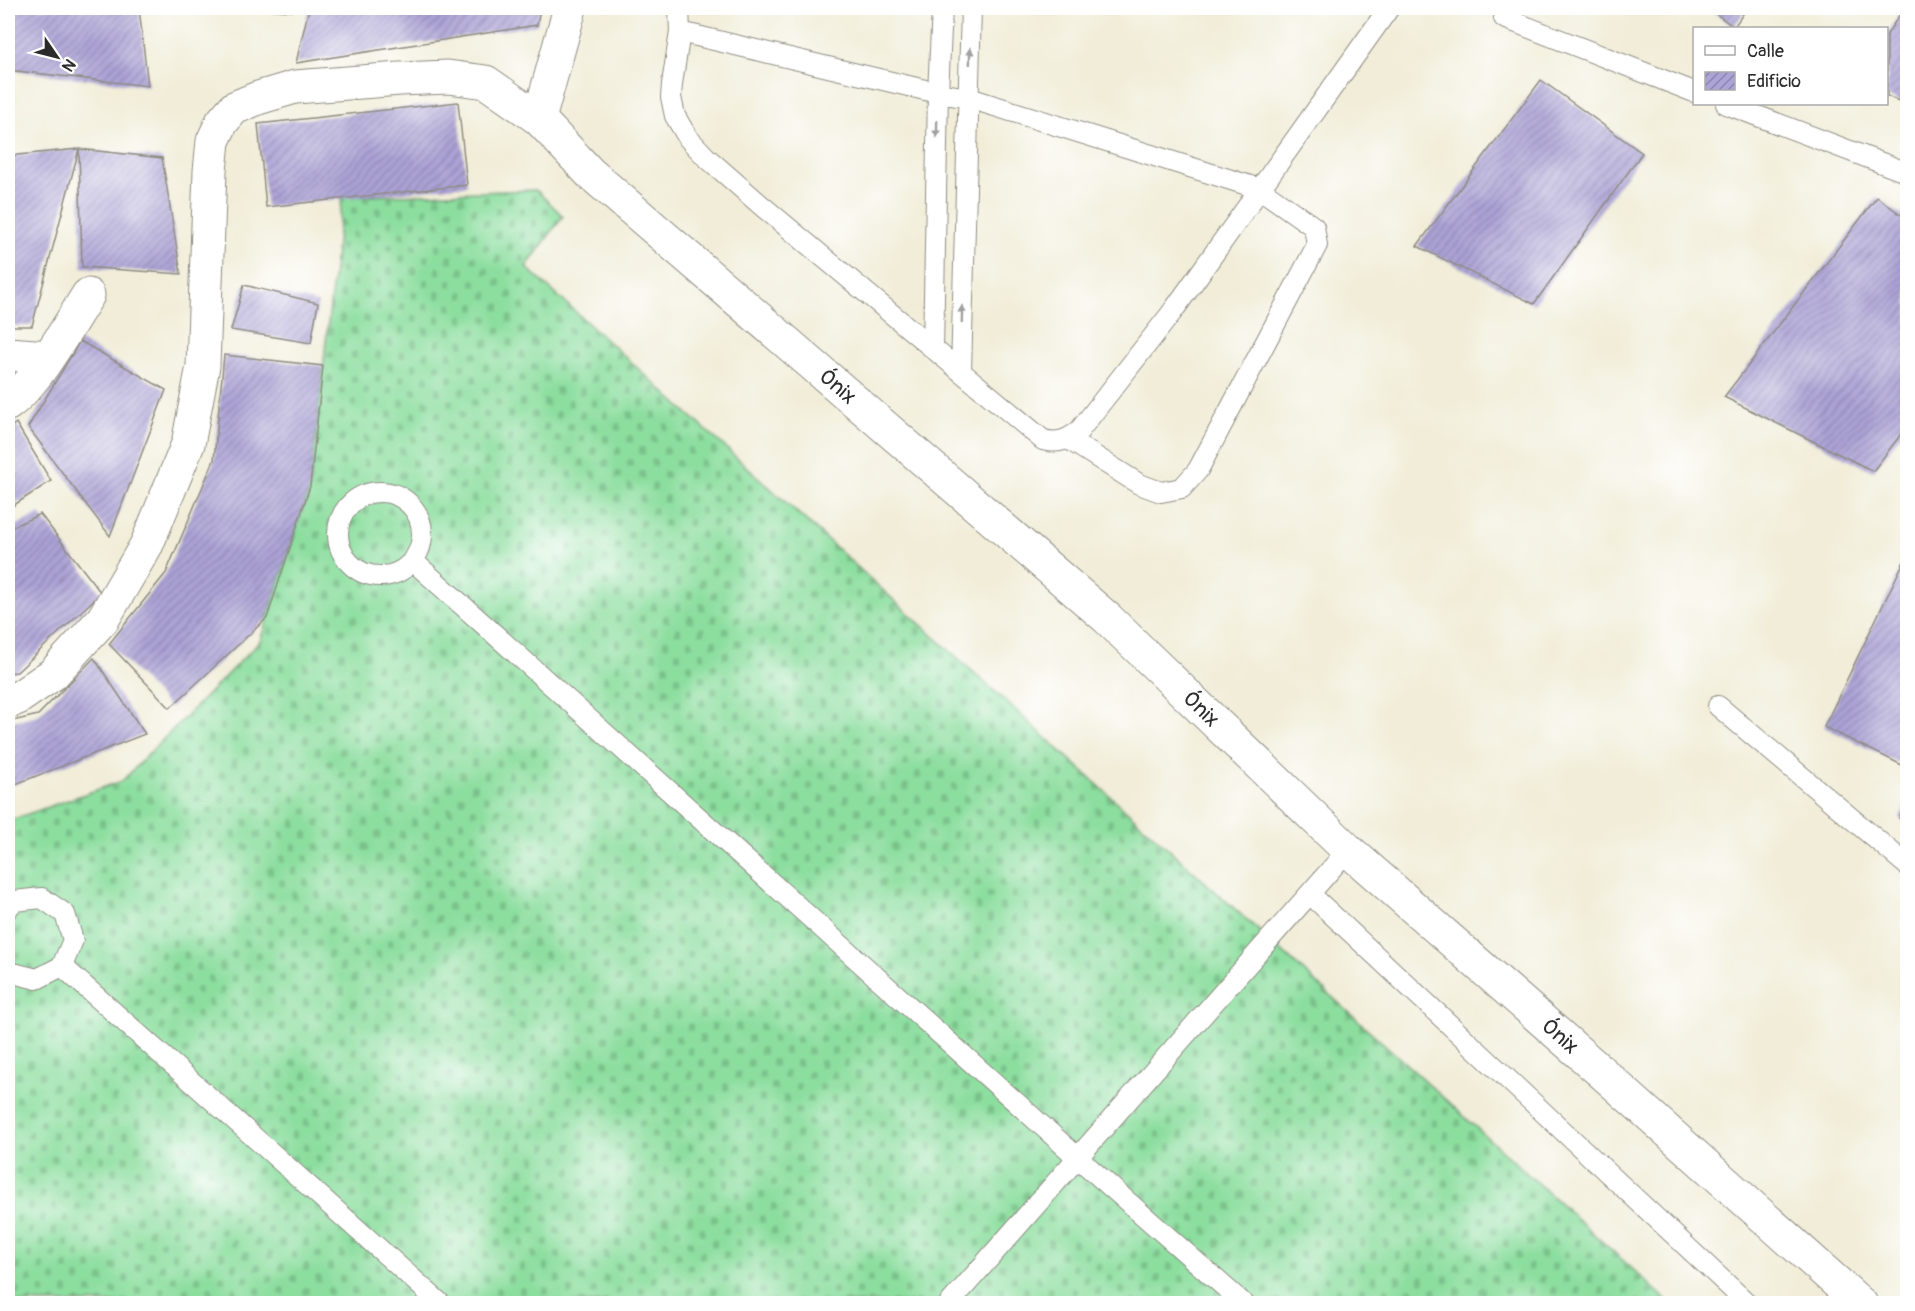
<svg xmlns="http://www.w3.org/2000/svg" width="1915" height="1311" viewBox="0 0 1915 1311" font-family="Pangolin,sans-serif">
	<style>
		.cemetery { fill: url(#cemetery-stones); stroke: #5c8465; stroke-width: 1.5 }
		.building { fill: url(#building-hatch) }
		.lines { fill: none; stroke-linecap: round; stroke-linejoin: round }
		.lane-casing { stroke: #8e8c82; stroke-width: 22 }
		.street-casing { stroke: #8e8c82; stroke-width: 35 }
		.lane { stroke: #fff; stroke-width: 20 }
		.street { stroke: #fff; stroke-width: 33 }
		.oneway { fill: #a0a0a0 }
		.labels { text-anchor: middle; stroke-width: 4.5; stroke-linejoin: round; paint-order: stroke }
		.street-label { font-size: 21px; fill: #2b2b2b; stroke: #fff }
	</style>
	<defs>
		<pattern id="cemetery-stones" width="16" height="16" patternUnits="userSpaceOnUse" patternTransform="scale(1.5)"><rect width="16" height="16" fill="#8cde9f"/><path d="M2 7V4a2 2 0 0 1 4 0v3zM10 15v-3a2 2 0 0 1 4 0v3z" fill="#79bf89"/></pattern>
		<pattern id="building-hatch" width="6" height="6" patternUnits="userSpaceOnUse" patternTransform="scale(1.5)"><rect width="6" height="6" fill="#aca3d6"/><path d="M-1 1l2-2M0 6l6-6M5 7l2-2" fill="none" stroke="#8c85ae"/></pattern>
	</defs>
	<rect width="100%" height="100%" fill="#fff"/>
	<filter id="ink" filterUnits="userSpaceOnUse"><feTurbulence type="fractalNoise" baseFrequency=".0167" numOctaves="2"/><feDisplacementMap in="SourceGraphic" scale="12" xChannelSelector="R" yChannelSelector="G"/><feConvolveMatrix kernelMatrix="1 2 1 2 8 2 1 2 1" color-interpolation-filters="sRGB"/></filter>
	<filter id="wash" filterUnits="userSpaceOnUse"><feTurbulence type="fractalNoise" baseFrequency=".008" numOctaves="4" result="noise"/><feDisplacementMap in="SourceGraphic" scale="24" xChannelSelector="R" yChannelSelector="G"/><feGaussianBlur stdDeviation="1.35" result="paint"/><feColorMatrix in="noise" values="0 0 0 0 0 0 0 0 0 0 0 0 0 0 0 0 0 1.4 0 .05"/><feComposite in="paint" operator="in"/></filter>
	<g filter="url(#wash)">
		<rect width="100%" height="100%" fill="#f1edd8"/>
		<!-- cemetery -->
		<path class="cemetery" d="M536 190 563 216 526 267 1670 1303H8V821L122 781 260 641 310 486 342 197Z"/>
		<g id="blocks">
			<!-- building -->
			<path class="building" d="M8 8H139L148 86 8 70Z
				M265 8H293L292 11 264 9Z
				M309 8H540L537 25 296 63Z
				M1708 8H1747L1734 27Z
				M1904 8H1908V105L1887 96V34Z
				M1541 80 1642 153 1534 304 1417 246Z
				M458 102 467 185 266 207 258 124Z
				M79 149 162 158 181 274 82 267 79 149 32 326H8V156Z
				M1877 197 1908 220V425L1873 471 1724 397Z
				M244 285 318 303 311 343 231 330Z
				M80 341 166 390 110 536 28 427Z
				M224 355 323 366 310 486 267 618 170 708 109 644 166 573 214 460Z
				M16 423 51 481 8 509V429Z
				M40 514 101 593 17 672 8 673V529Z
				M1908 553V768L1824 727Z
				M94 658 145 734 8 787V722L38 715Z
				M1908 802V823L1899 818Z"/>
		</g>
	</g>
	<g filter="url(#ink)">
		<use href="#blocks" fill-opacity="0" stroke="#8e8c82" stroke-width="1.5"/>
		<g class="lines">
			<!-- lane casing -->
			<g class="lane-casing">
				<path id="lane" d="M679 8 680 32 672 84 671 97 675 116 688 138 706 157 762 206 1043 440C1058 444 1067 440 1079 431L1173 311 1389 8
					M1504 18 1694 92
					M680 32 938 93 969 98 1260 189 1314 227 1317 245 1198 470 1182 488 1161 492 1139 484 1068 439
					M1726 104 1908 173
					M933 349 938 93 942 8
					M961 372 971 8
					M338 534a42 42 0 1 1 84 0a42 42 0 1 1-84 0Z
					M413 561 1078 1158 1244 1304
					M1718 706 1908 866
					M1310 894 1748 1304
					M8 908 14 901 42 898 65 914 73 940 62 966 37 979 9 972 8 970
					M62 966 441 1304
					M949 1304 1348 850"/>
			</g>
			<!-- street casing -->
			<g class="street-casing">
				<g id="street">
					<path d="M539 119 570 8"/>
					<path d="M8 354 48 357"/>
					<path d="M8 404C37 383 68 326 88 295"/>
					<path id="s1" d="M8 702 18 698 53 674 103 619 147 544 188 444 203 366 210 171 213 141 222 122 234 108 258 98 295 87 400 79 448 77 486 82 539 119 590 173 1107 618 1348 850 1607 1077 1861 1304"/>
				</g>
			</g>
			<!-- lane -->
			<use href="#lane" class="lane"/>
			<!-- street -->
			<use href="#street" class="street"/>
		</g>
		<!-- one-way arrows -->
		<defs><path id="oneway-solid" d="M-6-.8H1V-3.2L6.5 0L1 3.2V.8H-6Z" transform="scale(1.5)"/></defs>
		<g class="oneway">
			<use href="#oneway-solid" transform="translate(970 56) rotate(-89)"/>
			<use href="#oneway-solid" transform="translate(937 129) rotate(91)"/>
			<use href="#oneway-solid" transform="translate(962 314) rotate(-89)"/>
		</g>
	</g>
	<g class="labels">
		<!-- street labels -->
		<g class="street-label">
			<text dy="7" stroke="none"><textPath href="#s1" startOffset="1389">Ónix</textPath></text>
			<text dy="7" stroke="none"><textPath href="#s1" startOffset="1875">Ónix</textPath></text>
			<text dy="7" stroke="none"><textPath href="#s1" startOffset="2361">Ónix</textPath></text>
		</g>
	</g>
	<!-- margin -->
	<rect width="1915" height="1311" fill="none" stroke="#fff" stroke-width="30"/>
	<!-- legend -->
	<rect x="1693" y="27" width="195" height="78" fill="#ffffff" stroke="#aaaaaa" stroke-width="1.5"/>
	<rect x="1705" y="46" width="30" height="9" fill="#ffffff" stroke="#aaaaaa" stroke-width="1.5"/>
	<text x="1747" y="57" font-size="18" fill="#2b2b2b">Calle</text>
	<rect x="1705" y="72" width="30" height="18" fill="url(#building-hatch)" stroke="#aaaaaa" stroke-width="1.5"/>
	<text x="1747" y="87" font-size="18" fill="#2b2b2b">Edificio</text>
	<!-- north arrow -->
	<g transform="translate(57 57) rotate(125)" stroke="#ffffff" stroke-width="4.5" paint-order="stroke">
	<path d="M0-4.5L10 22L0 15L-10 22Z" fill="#2b2b2b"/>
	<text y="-9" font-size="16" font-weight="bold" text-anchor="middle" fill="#2b2b2b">N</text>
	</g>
</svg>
